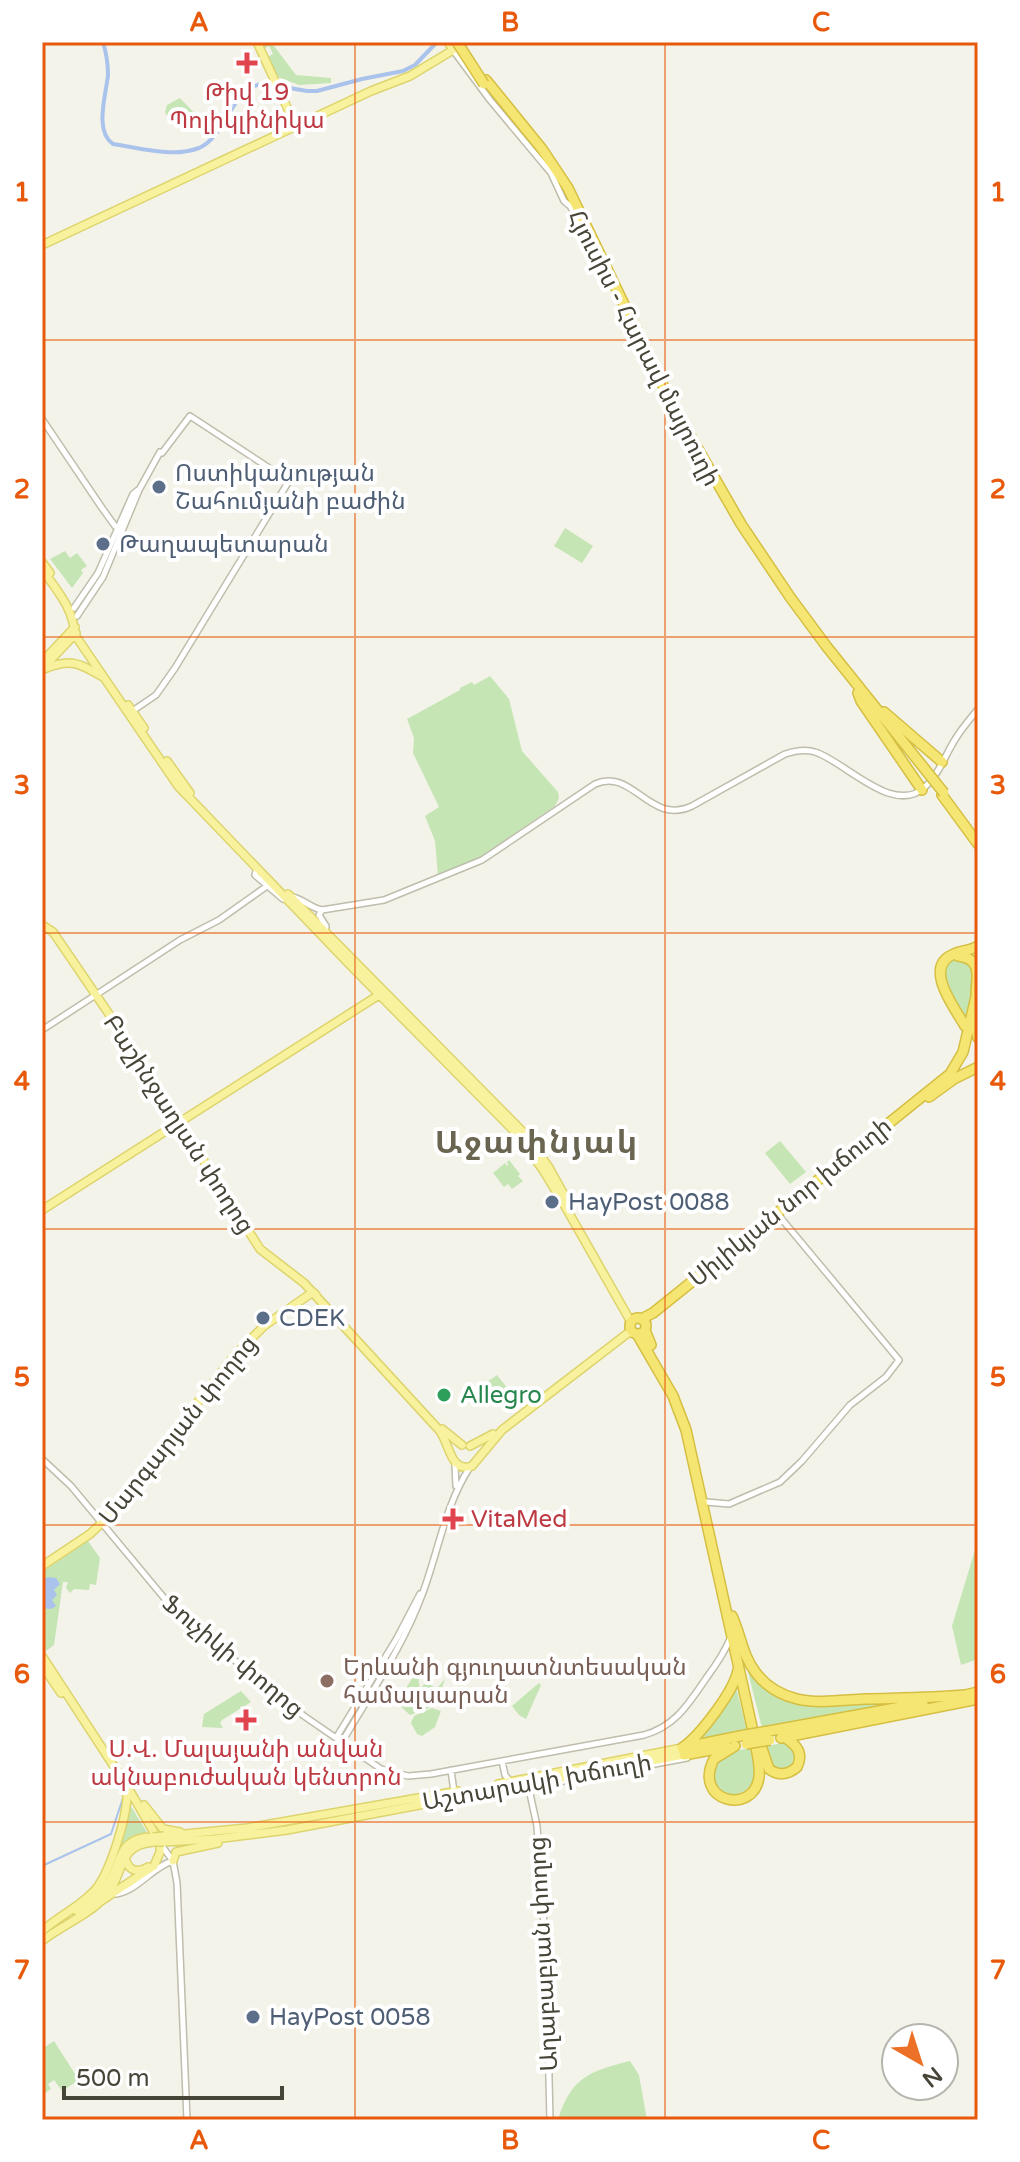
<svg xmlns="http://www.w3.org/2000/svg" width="1020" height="2162" viewBox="0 0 1020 2162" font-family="'Varela Round','Noto Sans Armenian',sans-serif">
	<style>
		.green { fill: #c5e5b5 }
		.water { fill: #aac3ec }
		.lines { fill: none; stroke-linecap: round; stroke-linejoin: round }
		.stream { stroke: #aac3ec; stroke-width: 2 }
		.canal { stroke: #aac3ec; stroke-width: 4 }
		.minor-casing { stroke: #bfbdac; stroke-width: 8 }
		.major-casing { stroke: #ddd46e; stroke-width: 10 }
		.highway-casing { stroke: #d5bf43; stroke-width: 12 }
		.minor { stroke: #fff; stroke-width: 5 }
		.major { stroke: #f8f29e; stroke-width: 7 }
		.highway { stroke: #f5e673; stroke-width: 9 }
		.major-bridge-casing { stroke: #ddd46e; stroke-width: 10; stroke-linecap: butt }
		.highway-bridge-casing { stroke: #d5bf43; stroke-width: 12; stroke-linecap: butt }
		.major-bridge { stroke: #f8f29e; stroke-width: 7 }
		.highway-bridge { stroke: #f5e673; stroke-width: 9 }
		.grid { fill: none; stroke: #e8590c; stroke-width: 2; stroke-opacity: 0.55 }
		.health-dot { fill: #e0444e; stroke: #fff; stroke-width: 3 }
		.service-dot { fill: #5c6f8a; stroke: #fff; stroke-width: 3 }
		.leisure-dot { fill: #2e9e5b; stroke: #fff; stroke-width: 3 }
		.education-dot { fill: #8d6e63; stroke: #fff; stroke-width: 3 }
		.labels { text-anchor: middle; stroke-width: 8; stroke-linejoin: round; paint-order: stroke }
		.health-label { font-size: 24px; fill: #be3a42; stroke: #fff }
		.street-label { font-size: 24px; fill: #474538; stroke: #fff }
		.service-label { font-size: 24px; fill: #4e5e75; stroke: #fff; text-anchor: start }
		.leisure-label { font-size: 24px; fill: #27864d; stroke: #fff; text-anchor: start }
		.education-label { font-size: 24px; fill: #785e54; stroke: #fff; text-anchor: start }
		.district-label { font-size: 32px; font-weight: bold; letter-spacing: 2px; fill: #696550; stroke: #fff }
		.neatline { fill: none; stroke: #e8590c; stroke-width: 3 }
		.grid-label { font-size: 26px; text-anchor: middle; font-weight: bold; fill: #e8590c }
	</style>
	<rect width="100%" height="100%" fill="#f4f3e9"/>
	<!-- green -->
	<path class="green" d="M260 42H271L296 75 331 78V83L299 85 278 77 267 57 273 54 269 46 263 49Z
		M180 98 198 117 192 123 179 128 165 113 167 105Z
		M565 528 593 546 582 563 554 546Z
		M65 551 70 558 77 553 87 566 81 570 83 573 72 588 50 559Z
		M490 676 509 699 522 751 558 792 559 798 555 806 480 857 438 876 435 841 425 816 439 807 413 753 414 738 407 719 460 690V688L472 682 474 685Z
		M957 957 969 961 976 973 966 1022 943 980 945 965Z
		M780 1141 806 1172 790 1184 765 1153Z
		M509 1160 520 1174 518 1176 523 1181 512 1189 508 1184 504 1187 493 1173 505 1163 507 1166 508 1165 507 1162Z
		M497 1375 513 1395 500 1405 484 1384Z
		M978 1540V1659L961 1665 952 1626Z
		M88 1541 100 1558 96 1585 90 1584 89 1590 74 1589 70 1593 66 1588 68 1582H63L54 1645 46 1651 42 1645V1572Z
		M747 1668 782 1697 899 1702V1705L762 1728Z
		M417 1671 420 1689 430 1677 434 1681 431 1685 436 1689 445 1679 440 1694 431 1693 433 1696 430 1701 431 1707 410 1715 399 1705V1699Z
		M539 1683 541 1685 526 1719 519 1715 512 1706Z
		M736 1687 747 1731 700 1741 699 1739Z
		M241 1691 251 1702 222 1720 220 1723 223 1728 202 1727 204 1714Z
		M432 1708 441 1711 435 1727 422 1736 417 1734 411 1723 414 1716Z
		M783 1743 793 1748 795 1756 791 1766C772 1776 769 1761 766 1746Z
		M751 1748C753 1756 756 1766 755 1775 753 1792 726 1805 716 1786 713 1781 713 1772 713 1767L727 1752Z
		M129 1803 148 1834C118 1839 116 1859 106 1884L100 1888Z
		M54 2041 79 2080 62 2091 54 2080 48 2084 51 2089 42 2095V2049Z
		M630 2061 639 2075 647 2120H558C571 2077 590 2071 630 2061Z"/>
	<!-- water -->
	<path class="water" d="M48 1577 56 1578 60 1584 54 1590 57 1595 52 1600 56 1606 51 1609 42 1608V1580Z"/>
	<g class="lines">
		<!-- stream -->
		<path class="stream" d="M42 1866 111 1834 123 1798"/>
		<!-- canal -->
		<path class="canal" d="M103 42C106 52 108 64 108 75 106 95 94 131 113 144 141 148 172 158 199 148 228 136 232 80 269 84
			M284 87 307 91H317L362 79 403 71 415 65 437 42"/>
		<!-- minor casing -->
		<g class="minor-casing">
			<path id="minor" d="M465 42 453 50 490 100 551 173 564 201 570 206 579 221
				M42 419 102 508 115 526 122 531
				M74 608 98 573 133 494 138 490
				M77 616 103 577 139 490 160 452 162 453 190 416 289 481 175 668 156 695 131 712
				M257 868 255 875 283 899
				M292 897C304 899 310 908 322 910L384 900 482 860 595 784C633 767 649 826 692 806L785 754C794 751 806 749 815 752 845 761 894 818 926 786 940 773 946 753 956 738 962 728 971 718 978 709
				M322 910 319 915 326 926 325 933
				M42 1030 180 940 219 920 267 886
				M42 1459 71 1486 175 1611 273 1692 304 1716 381 1769 408 1776 431 1774 644 1735C676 1726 689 1703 707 1677 716 1665 724 1653 730 1639
				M455 1465 456 1486
				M706 1502 729 1504 780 1482 802 1461 850 1405 886 1377 899 1360 780 1217
				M336 1738 397 1638 420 1594
				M342 1742C370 1694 403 1647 422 1595 438 1553 445 1505 470 1467
				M502 1761 505 1775 510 1781
				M451 1770 454 1792
				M529 1789 537 1826 546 1953 550 2120
				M500 1793 687 1758
				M159 1842 173 1861 177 1883 187 2120
				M116 1894C139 1890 153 1866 173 1861"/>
		</g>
		<!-- major casing -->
		<g class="major-casing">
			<path id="major" d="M257 42 296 127
				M42 245 371 91 410 76 453 50 448 42
				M42 562 50 573
				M42 569C57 591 73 607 75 635L178 786 354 969 517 1134 543 1170 566 1208 631 1322
				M42 662 75 627
				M42 669 76 633
				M44 669C71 658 79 663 103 677
				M128 705 144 728
				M167 761 190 793
				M288 894 522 1131 548 1166 567 1200
				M42 925 53 932 124 1036 260 1249 304 1283 439 1430C450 1443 450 1474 472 1466L502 1430 628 1333H634
				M42 1210 382 993
				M442 1429 462 1445
				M470 1446 493 1434
				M42 1566 90 1534 107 1518 234 1356 264 1326 313 1292 316 1295
				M42 1656 130 1791 160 1843V1852L154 1866 101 1901
				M42 1665 61 1693
				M498 1784 682 1748
				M144 1805 163 1829 180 1832
				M164 1836 247 1828 458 1791
				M164 1842 215 1839 287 1830 684 1755
				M125 1856C127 1870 136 1874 148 1867
				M173 1861 176 1852 218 1843
				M77 1911C88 1904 100 1896 107 1885 123 1861 117 1837 153 1837
				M42 1931C58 1917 77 1908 92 1893 109 1878 127 1817 127 1794
				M42 1941C61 1926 87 1916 104 1898 126 1875 115 1845 154 1842"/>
		</g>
		<!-- highway casing -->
		<g class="highway-casing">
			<path id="highway" d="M486 80 542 149 568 188 671 402 741 524 790 597 827 647 924 768
				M858 693 861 701 922 790
				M884 712 942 762
				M942 795 978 844
				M958 956C982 959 977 975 976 993
				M978 1016 976 1029 978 1038
				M965 1026C955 1008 922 967 954 954 962 950 970 951 978 946
				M929 1097 954 1079 978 1067
				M630 1326a8 8 0 1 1 16 0a8 8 0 1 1-16 0Z
				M641 1319 653 1313 950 1074 963 1052 978 988
				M645 1330 651 1345
				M637 1334 673 1396 686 1430 752 1727C754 1743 761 1762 759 1777 754 1816 692 1802 714 1759L735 1746
				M732 1616C741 1635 742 1655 756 1673 766 1686 781 1695 797 1699 819 1704 843 1700 865 1699 899 1698 932 1698 965 1695
				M961 1696 978 1692
				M769 1731 923 1703
				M781 1738 978 1699
				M760 1743 769 1769C778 1776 788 1775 797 1767 804 1753 796 1744 784 1737
				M686 1747 745 1735
				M682 1748C700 1736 734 1691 738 1670
				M684 1755 727 1747"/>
		</g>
		<!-- minor -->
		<use href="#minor" class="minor"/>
		<!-- major -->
		<use href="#major" class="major"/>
		<!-- highway -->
		<use href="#highway" class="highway"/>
		<!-- major-bridge casing -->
		<g class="major-bridge-casing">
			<path id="major-bridge" d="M153 1837 164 1836
				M154 1842H164"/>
		</g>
		<!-- highway-bridge casing -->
		<g class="highway-bridge-casing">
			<path id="highway-bridge" d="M457 42 484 84
				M924 768 944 793
				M745 1735 769 1731
				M746 1744 770 1740"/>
		</g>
		<!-- major-bridge -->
		<use href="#major-bridge" class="major-bridge"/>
		<!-- highway-bridge -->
		<use href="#highway-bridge" class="highway-bridge"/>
	</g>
	<!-- grid -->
	<path class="grid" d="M355 42V2120M665 42V2120M42 340H978M42 637H978M42 933H978M42 1229H978M42 1525H978M42 1822H978"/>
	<!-- markers -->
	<g class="health-dot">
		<path d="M243 51h8v8h8v8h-8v8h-8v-8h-8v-8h8z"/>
		<path d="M449 1507h8v8h8v8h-8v8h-8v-8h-8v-8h8z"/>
		<path d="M242 1708h8v8h8v8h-8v8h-8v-8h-8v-8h8z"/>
	</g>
	<g class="service-dot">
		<circle cx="159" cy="487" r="8"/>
		<circle cx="103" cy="544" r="8"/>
		<circle cx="552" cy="1202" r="8"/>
		<circle cx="263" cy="1318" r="8"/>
		<circle cx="253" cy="2017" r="8"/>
	</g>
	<circle class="leisure-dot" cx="444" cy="1395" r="8"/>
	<circle class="education-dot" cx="327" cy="1681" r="8"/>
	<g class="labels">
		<!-- health labels -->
		<g class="health-label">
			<text x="247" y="100">Թիվ 19<tspan x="247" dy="28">Պոլիկլինիկա</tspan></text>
			<text x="471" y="1527" text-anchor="start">VitaMed</text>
			<text x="246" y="1757">Ս.Վ. Մալայանի անվան<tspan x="246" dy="28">ակնաբուժական կենտրոն</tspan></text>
		</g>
		<!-- street labels -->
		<g class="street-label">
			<text transform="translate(644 348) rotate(63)" y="8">Հյուսիս - Հարավ մայրուղի</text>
			<text transform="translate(179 1124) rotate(57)" y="8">Բաշինջաղյան փողոց</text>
			<text transform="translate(790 1202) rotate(-39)" y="8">Սիլիկյան նոր խճուղի</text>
			<text transform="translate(178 1430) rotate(-51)" y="8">Մարգարյան փողոց</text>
			<text transform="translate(233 1656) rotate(40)" y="8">Ֆուչիկի փողոց</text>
			<text transform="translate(537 1782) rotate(-10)" y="8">Աշտարակի խճուղի</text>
			<text transform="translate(543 1954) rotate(-93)" y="8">Աղաբաբյան փողոց</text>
		</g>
		<!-- service labels -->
		<g class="service-label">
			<text x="175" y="481">Ոստիկանության<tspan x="175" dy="28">Շահումյանի բաժին</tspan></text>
			<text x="119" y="552">Թաղապետարան</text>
			<text x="568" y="1210">HayPost 0088</text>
			<text x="279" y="1326">CDEK</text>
			<text x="269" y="2025">HayPost 0058</text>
		</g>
		<!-- leisure labels -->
		<g class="leisure-label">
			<text x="460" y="1403">Allegro</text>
		</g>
		<!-- education labels -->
		<g class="education-label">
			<text x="343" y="1675">Երևանի գյուղատնտեսական<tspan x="343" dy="28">համալսարան</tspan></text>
		</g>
		<!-- district labels -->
		<g class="district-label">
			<text x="537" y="1153">Աջափնյակ</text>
		</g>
	</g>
	<!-- border -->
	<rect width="1020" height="2162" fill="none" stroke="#ffffff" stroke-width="88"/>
	<!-- north arrow -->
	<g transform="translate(920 2062) rotate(141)"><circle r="38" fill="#ffffff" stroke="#b5b5af" stroke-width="2"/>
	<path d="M0-6L14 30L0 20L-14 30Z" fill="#ed7027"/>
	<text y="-12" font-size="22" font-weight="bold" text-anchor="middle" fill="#474538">N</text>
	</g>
	<!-- scale -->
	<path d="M64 2086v12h218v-12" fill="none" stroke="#474538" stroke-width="4"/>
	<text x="76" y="2086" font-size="24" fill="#474538" stroke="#ffffff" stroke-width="6" paint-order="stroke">500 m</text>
	<rect x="44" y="44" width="932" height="2074" class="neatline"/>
	<g class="grid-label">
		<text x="199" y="31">A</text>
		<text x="510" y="31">B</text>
		<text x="821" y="31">C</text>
		<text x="22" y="201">1</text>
		<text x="998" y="201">1</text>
		<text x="22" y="498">2</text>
		<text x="998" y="498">2</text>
		<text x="22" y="794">3</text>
		<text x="998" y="794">3</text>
		<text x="22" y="1090">4</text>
		<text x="998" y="1090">4</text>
		<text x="22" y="1386">5</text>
		<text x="998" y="1386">5</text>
		<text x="22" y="1683">6</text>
		<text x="998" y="1683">6</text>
		<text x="22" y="1979">7</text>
		<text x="998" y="1979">7</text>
		<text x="199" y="2149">A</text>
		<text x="510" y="2149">B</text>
		<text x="821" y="2149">C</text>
	</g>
</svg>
